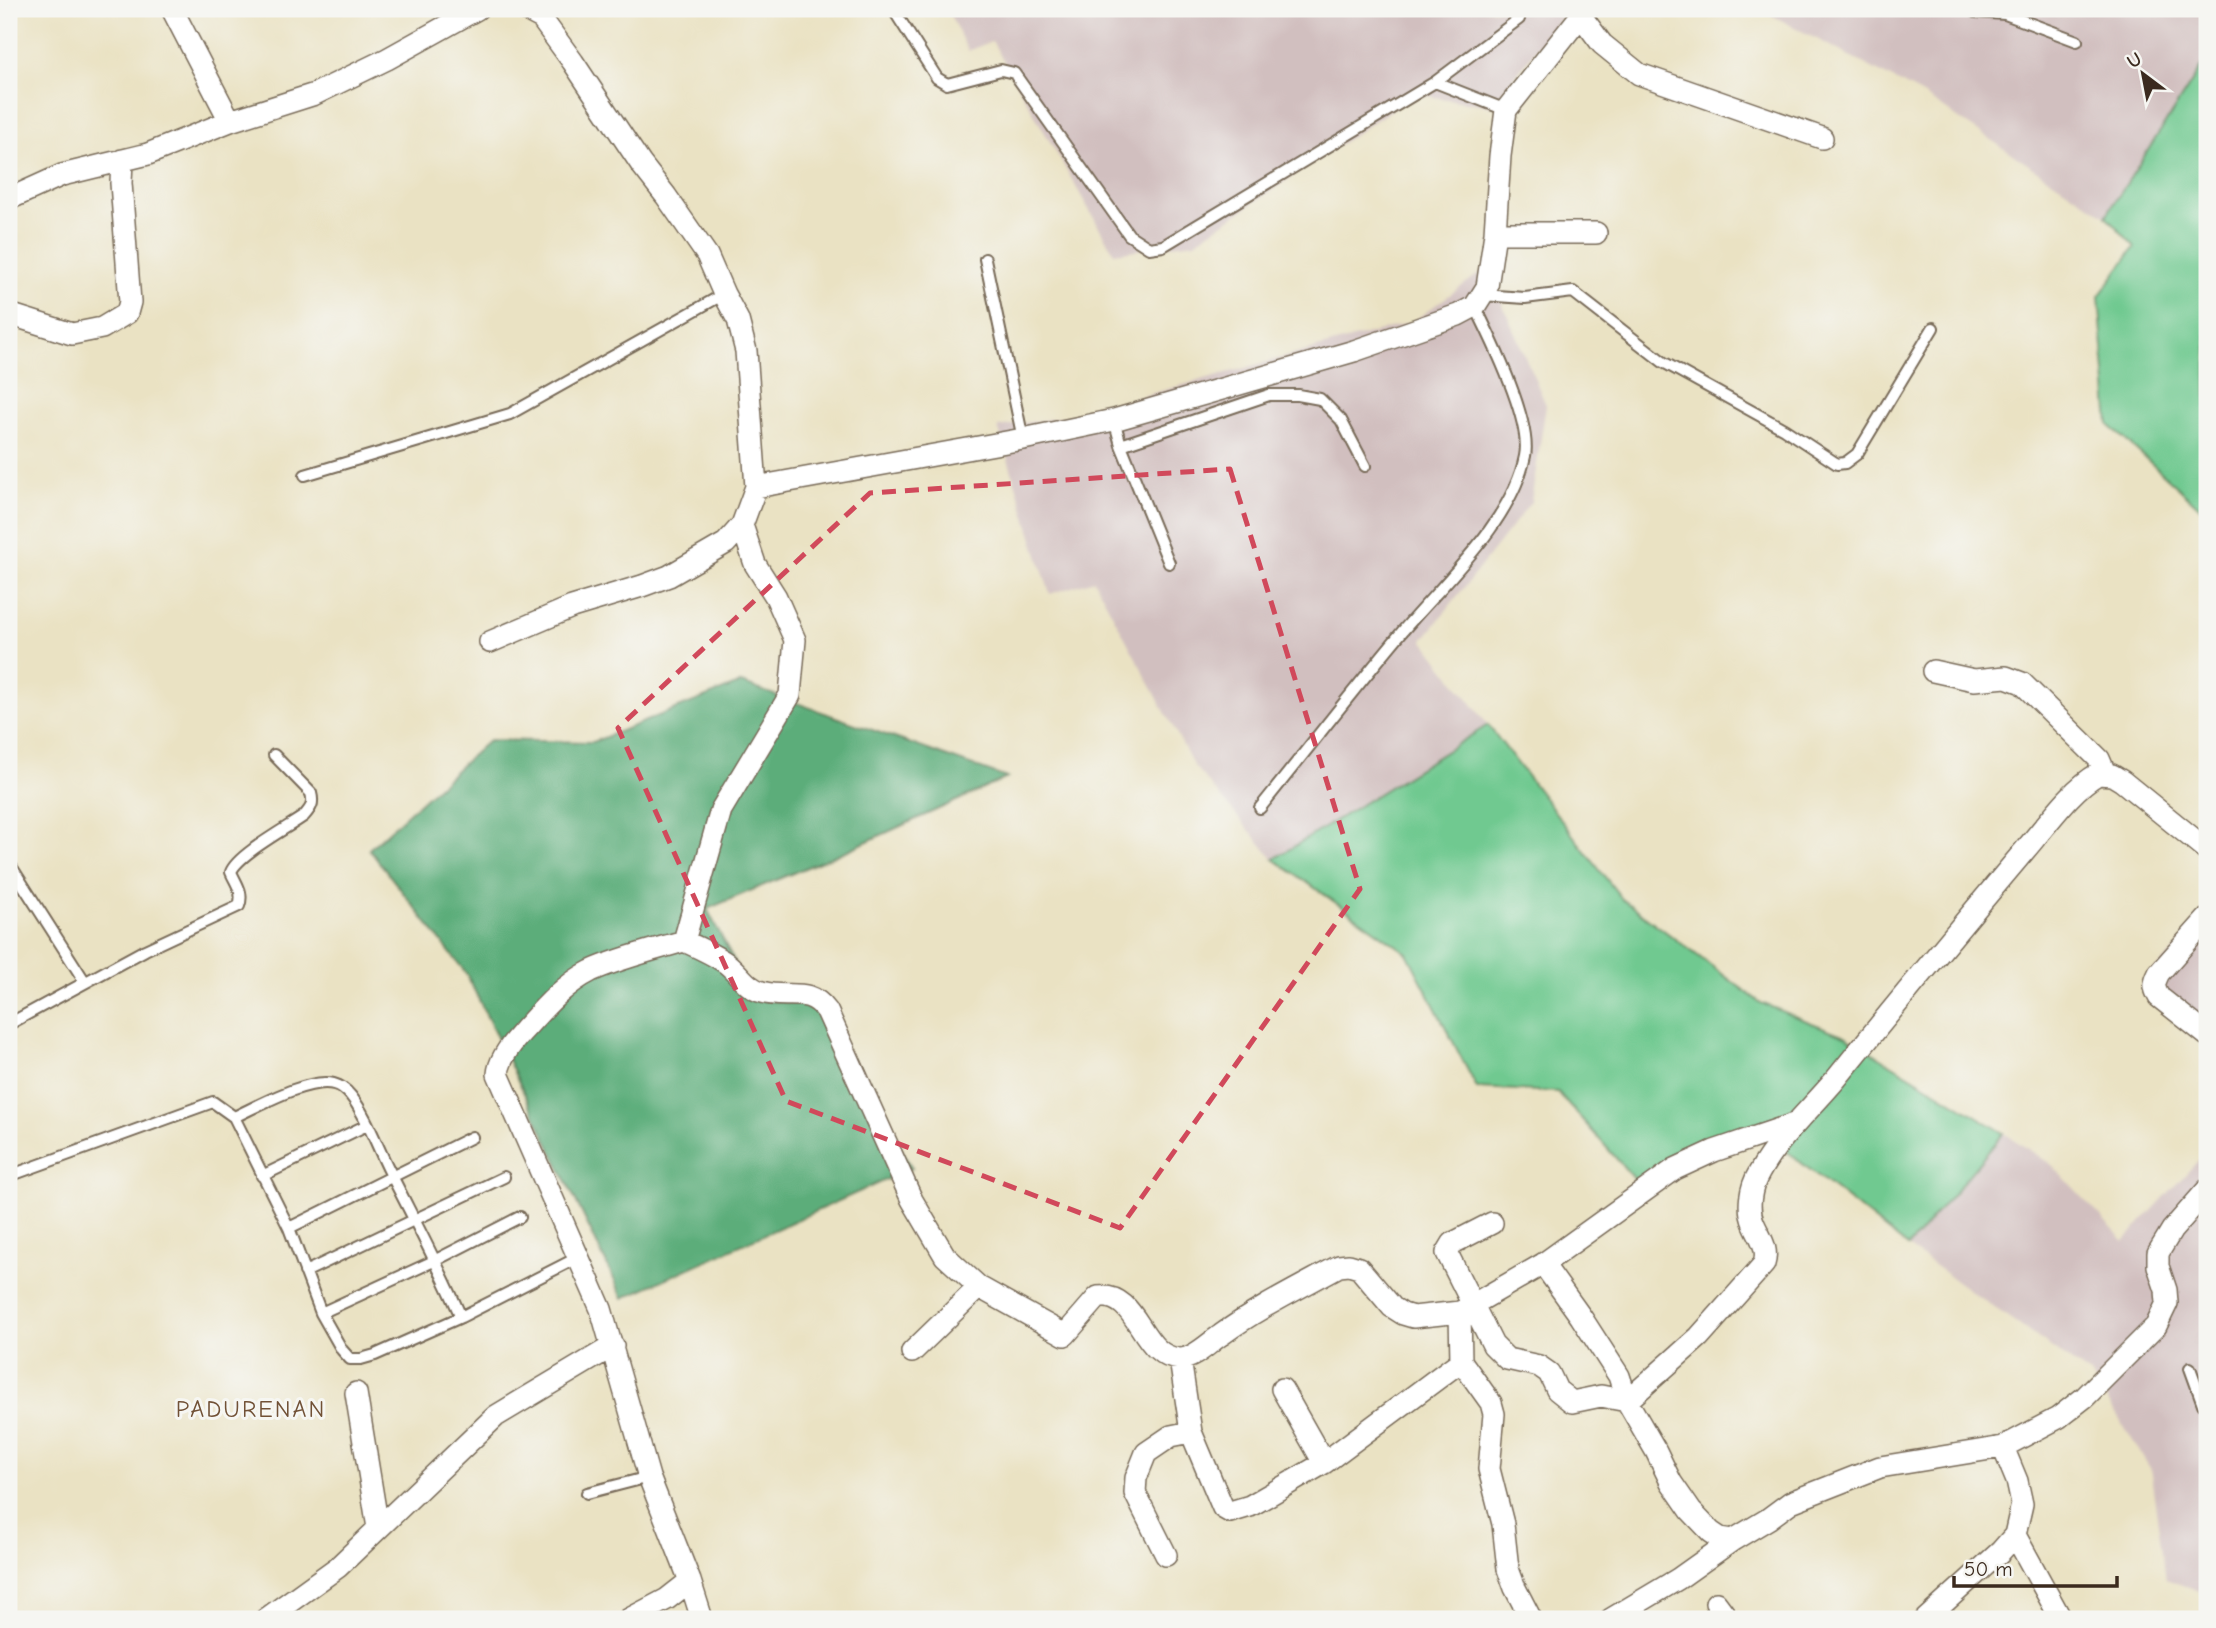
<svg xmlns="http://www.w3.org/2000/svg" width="2216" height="1628" viewBox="0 0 2216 1628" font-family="'Comic Neue',sans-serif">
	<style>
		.industrial { fill: #d1bfbf }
		.green { fill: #70c990; stroke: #567a57; stroke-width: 2 }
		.forest { fill: #5cad7a; stroke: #4c6c4c; stroke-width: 2 }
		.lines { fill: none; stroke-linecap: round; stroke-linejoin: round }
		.service-casing { stroke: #786a58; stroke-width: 14 }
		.minor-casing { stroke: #786a58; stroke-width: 24 }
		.service { stroke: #fff; stroke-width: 10 }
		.minor { stroke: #fff; stroke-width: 21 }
		.marked { fill: none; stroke: #d1495b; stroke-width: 5; stroke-dasharray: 14 9; stroke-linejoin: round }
		.labels { text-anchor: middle; stroke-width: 6; stroke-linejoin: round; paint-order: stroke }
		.quarter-label { font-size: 24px; letter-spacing: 2px; fill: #715136; stroke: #f6f6f2 }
	</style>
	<rect width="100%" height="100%" fill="#f6f6f2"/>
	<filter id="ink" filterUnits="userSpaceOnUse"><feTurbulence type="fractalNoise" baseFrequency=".0143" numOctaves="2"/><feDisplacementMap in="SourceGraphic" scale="14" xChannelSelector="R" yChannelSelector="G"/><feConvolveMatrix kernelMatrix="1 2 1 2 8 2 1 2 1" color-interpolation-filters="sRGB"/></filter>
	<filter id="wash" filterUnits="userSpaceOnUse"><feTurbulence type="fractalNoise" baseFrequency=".00686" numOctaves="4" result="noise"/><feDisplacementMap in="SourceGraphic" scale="28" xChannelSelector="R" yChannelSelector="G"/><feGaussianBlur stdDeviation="1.57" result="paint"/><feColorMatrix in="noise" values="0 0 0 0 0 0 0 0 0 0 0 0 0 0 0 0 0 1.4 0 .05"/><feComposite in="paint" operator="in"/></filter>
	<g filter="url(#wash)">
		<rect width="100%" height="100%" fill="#eae2c3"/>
		<!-- industrial -->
		<path class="industrial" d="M947 9H1568L1491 106 1415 94 1195 242 1114 253 992 41 968 51Z
			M1760 9H2207V58L2106 216 1923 95Z
			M1487 268 1546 405 1531 502 1423 640 1488 725 1274 859 1194 766 1094 580 1050 594 998 427 1070 416 1412 322Z
			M2207 920V1029L2149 975Z
			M2004 1133 2052 1165 2124 1241 2207 1151V1594L2166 1579 2150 1468 2092 1376 1908 1247Z"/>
		<!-- green -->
		<path class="green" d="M2207 58V514L2109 425 2099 296 2135 247 2106 216Z
			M1488 725 1622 899 1761 1003 1845 1036 2004 1133 1908 1247 1761 1131 1637 1182 1558 1092 1477 1088 1407 953 1274 859Z"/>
		<!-- forest -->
		<path class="forest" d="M741 683 1007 778 848 850 707 909 753 998 817 1006 912 1168 623 1298 466 973 369 849 489 740 593 742Z"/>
	</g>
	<g filter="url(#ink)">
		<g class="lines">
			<!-- service casing -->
			<g class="service-casing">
				<path id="service" d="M893 9 937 78 947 84 1001 70 1014 73 1129 235 1149 248 1163 246 1435 82 1519 19 1521 9
					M1970 9 1975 12 2005 14 2077 41
					M1435 82 1506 110
					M985 259 1023 439
					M1482 295 1525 298 1573 292 1663 362 1784 429 1837 464 1845 463 1857 454 1933 328
					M1114 420 1121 445 1169 563
					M1121 445 1269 395H1298L1320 399 1341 420 1365 466
					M305 475 510 414 724 294
					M1260 808C1307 750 1353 690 1401 633 1443 583 1512 522 1525 456 1532 422 1491 338 1475 306
					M9 863 85 982
					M9 1024 145 950 239 906C244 892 236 884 231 872 237 855 287 828 304 816 311 808 314 804 311 793L274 755
					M234 1117C258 1106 309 1077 334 1084 342 1086 347 1091 351 1096 366 1115 377 1146 388 1168 413 1218 439 1266 461 1317
					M9 1176 213 1102 234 1117 289 1228 321 1313 342 1350 350 1359H361L375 1355 461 1317 577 1258
					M262 1176 367 1125
					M289 1228 472 1137
					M305 1272 504 1177
					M321 1313 436 1260 520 1217
					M2190 1368 2203 1404 2207 1410
					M587 1493 649 1477"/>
			</g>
			<!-- minor casing -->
			<g class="minor-casing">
				<path id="minor" d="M172 9 230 121
					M524 9 541 18 573 62 641 164 666 196 707 255 724 294 738 320 746 351 756 487 742 525 755 564 776 597 795 640 790 695 721 810 684 941C653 950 620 958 591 971 563 985 542 1010 522 1032 512 1043 499 1059 498 1074L601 1309 649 1477 690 1581 702 1619
					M1581 16 1602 44 1639 74 1822 138
					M9 199 62 175 148 154 230 121 315 94 387 59 477 9
					M1495 233H1596
					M9 314 72 334 102 328 127 313 130 302 121 183 122 160
					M756 487 1023 439 1114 420 1354 351 1458 315 1475 306 1487 287 1495 233 1500 156 1506 110 1586 9
					M490 642 572 607 642 586 669 576 726 543 742 525
					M1933 671 1974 680 2006 677 2022 683 2099 759 2105 773
					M2207 919 2159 973C2154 983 2153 987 2159 997L2207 1035
					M684 941C697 947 711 953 723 961 738 970 744 987 762 992 788 1000 808 985 827 1011L912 1200 945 1256 979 1287 1065 1335 1098 1297C1140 1292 1139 1357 1180 1359 1194 1359 1210 1342 1221 1335 1258 1308 1299 1288 1339 1266L1349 1265 1359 1268 1392 1307 1403 1314 1413 1317 1460 1312 1543 1264 1675 1169 1714 1151 1794 1124
					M1492 1223 1453 1243 1447 1253 1493 1345 1507 1359 1539 1366 1549 1373 1557 1390 1572 1402 1601 1396 1627 1401 1699 1337 1764 1264C1769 1248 1760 1238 1754 1224 1747 1209 1750 1188 1759 1173 1778 1138 1810 1110 1836 1079 1898 1002 1961 926 2025 850 2046 826 2071 789 2098 774L2112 775 2122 781 2207 850
					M1543 1264 1581 1317 1619 1376 1627 1401 1656 1451 1671 1482 1691 1511 1711 1532 1720 1538 1733 1540 1768 1519 1791 1502 1880 1467 2003 1447 2058 1418 2085 1397 2156 1326 2167 1303 2166 1290 2158 1266V1253L2172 1230 2207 1190
					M1460 1312 1461 1361 1491 1403 1494 1414 1489 1469 1503 1524 1508 1569 1515 1588 1531 1619
					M912 1352 979 1287
					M1180 1359 1191 1432 1223 1508 1230 1512 1250 1506 1324 1463 1461 1361
					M1282 1389 1324 1463
					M356 1393 378 1528
					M2015 1535 2061 1619
					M1166 1555 1135 1493 1136 1478 1146 1453 1171 1436 1191 1432
					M1716 1603 1728 1619
					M266 1619 338 1567 496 1416 613 1346
					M629 1619 667 1599 690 1581
					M1611 1619 1678 1579 1733 1540
					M1926 1619 2001 1551 2015 1535 2022 1504 2017 1481 2003 1447"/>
			</g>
			<!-- service -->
			<use href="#service" class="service"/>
			<!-- minor -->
			<use href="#minor" class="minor"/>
		</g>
	</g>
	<!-- marked area -->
	<path class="marked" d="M1230 469 1360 889 1120 1228 786 1101 618 728 870 493Z"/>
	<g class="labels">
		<!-- quarter labels -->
		<g class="quarter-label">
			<text x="251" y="1417">PADURENAN</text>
		</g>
	</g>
	<!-- margin -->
	<rect width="2216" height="1628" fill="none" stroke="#f6f6f2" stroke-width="35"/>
	<!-- north arrow -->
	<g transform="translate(2143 74) rotate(328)" stroke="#f6f6f2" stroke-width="5" paint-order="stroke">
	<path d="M0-5L12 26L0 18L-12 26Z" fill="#3b2a1e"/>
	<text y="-10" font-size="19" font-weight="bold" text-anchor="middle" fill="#3b2a1e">U</text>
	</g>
	<!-- scale -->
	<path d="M1954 1576v10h163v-10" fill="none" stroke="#3b2a1e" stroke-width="3.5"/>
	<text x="1964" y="1576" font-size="21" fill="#3b2a1e" stroke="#f6f6f2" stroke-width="5" paint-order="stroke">50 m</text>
</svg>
